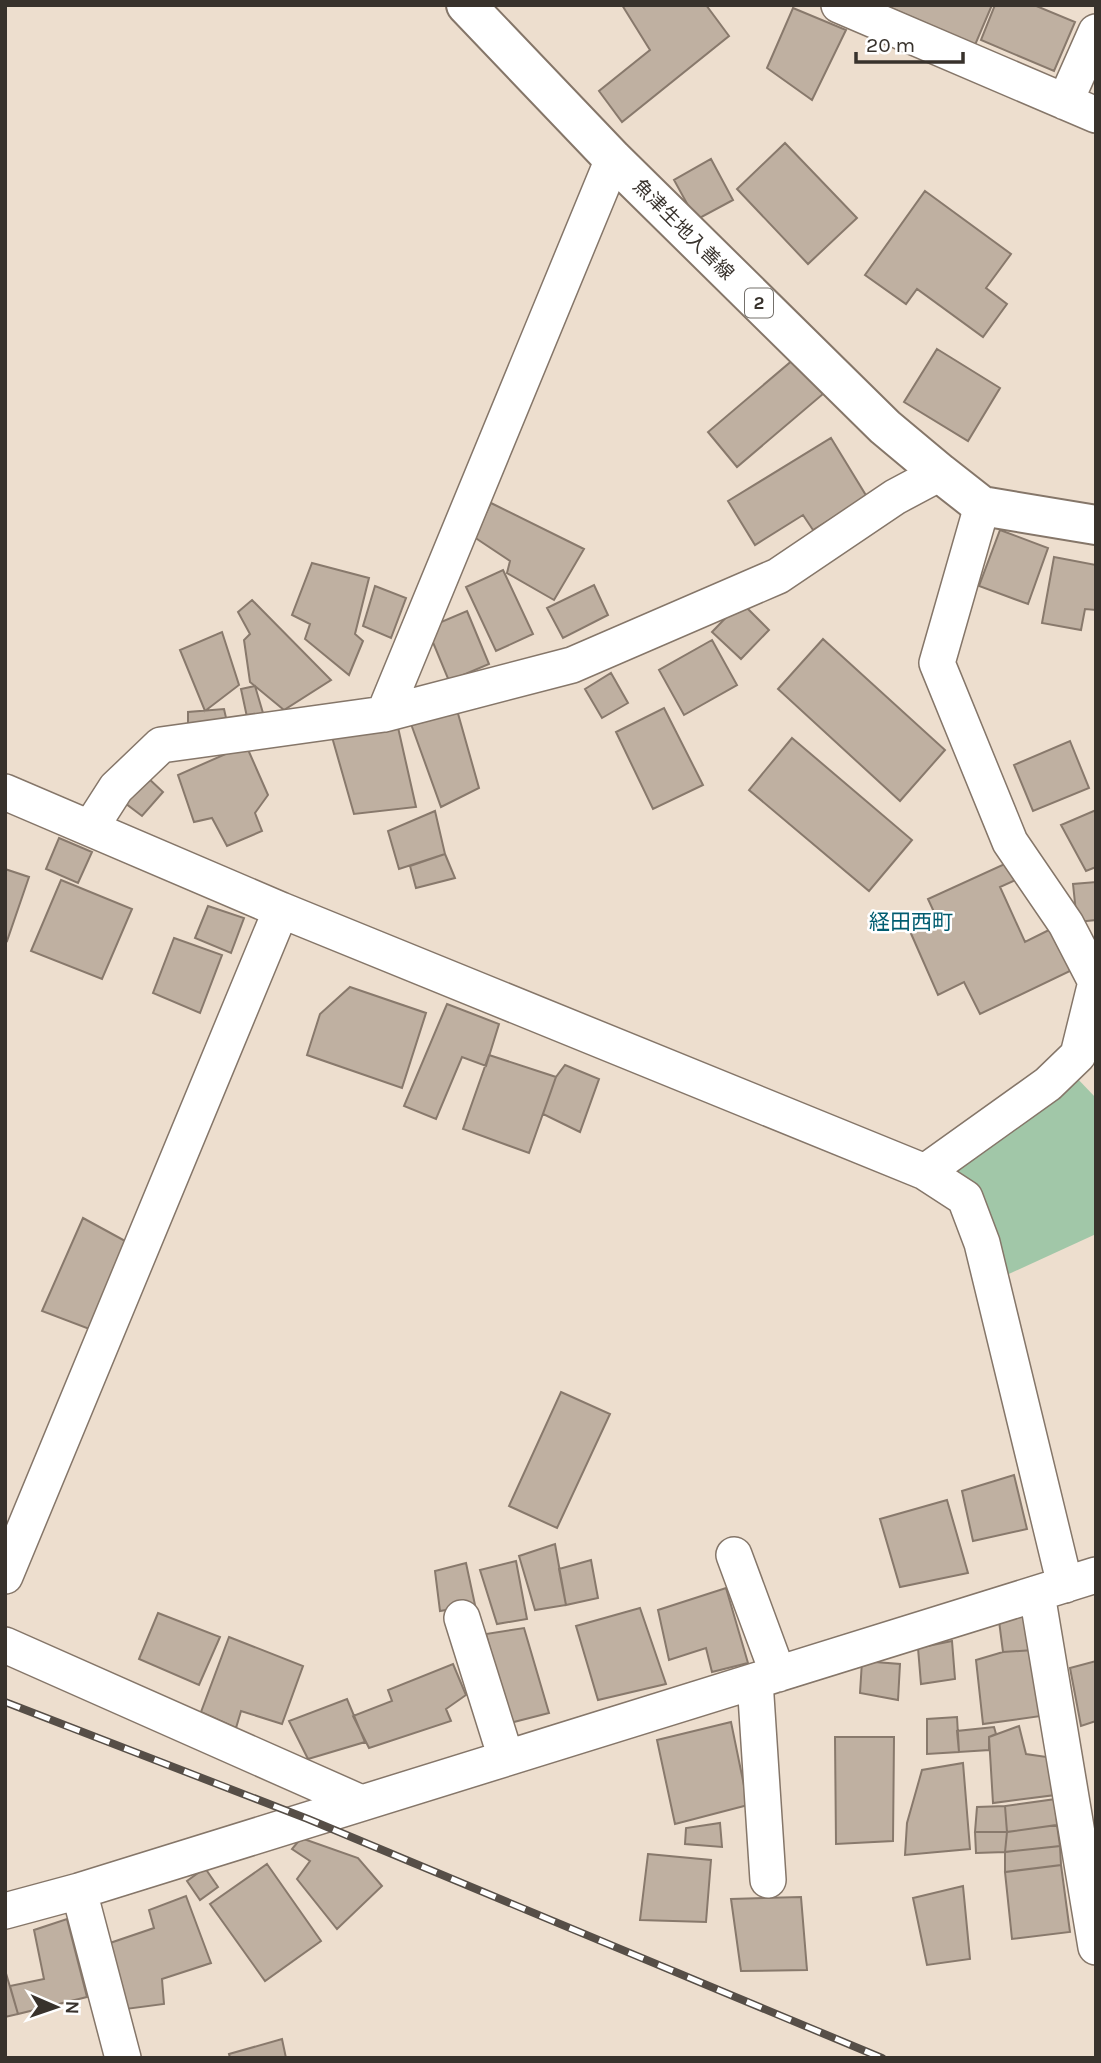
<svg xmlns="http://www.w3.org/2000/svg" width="1101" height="2063" viewBox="0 0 1101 2063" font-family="Karla,'Noto Sans JP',sans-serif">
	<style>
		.green { fill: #a1c7a8 }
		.building { fill: #bfb0a1; stroke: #88796c; stroke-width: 2 }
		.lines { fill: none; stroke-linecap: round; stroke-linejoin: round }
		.minor-casing { stroke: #857669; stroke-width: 38 }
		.primary-casing { stroke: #857669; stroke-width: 42 }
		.minor { stroke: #fff; stroke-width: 35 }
		.primary { stroke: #fff; stroke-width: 38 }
		.rail-casing { stroke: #564e47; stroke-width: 8 }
		.rail { stroke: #fff; stroke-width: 5; stroke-dasharray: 16; stroke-linecap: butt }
		.labels { text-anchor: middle; stroke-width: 5; stroke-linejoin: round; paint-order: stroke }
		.shield { fill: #fff; stroke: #74706b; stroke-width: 2 }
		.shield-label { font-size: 18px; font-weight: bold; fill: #38322c }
		.street-label { font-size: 19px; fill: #38322c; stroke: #fff }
		.neighbourhood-label { font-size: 21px; fill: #005c70; stroke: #fff }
	</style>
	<rect width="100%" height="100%" fill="#eddece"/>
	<!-- green -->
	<path class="green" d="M1074 1075 1096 1098V1234L1000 1278 946 1166Z"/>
	<!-- building -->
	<path class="building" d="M622 5H706L729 36 622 122 599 91 650 50Z
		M884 5H992L975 45Z
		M995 5H1034L1075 22 1054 71 981 40Z
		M793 8 846 30 812 100 767 68Z
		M785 143 857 218 808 264 737 189Z
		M711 159 733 200 696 220 674 180Z
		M925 191 1011 254 986 288 1007 304 983 337 917 289 906 304 865 275Z
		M937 349 1000 388 968 441 904 402Z
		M794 359 823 394 737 467 708 432Z
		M831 438 867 497 813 530 803 515 755 545 728 501Z
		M491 503 584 549 554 600 507 573 510 561 474 537Z
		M1000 530 1048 548 1028 604 979 586Z
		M1054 557 1096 565V610L1085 609 1081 630 1042 623Z
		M312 563 369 578 355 634 363 641 349 675 305 639 310 624 292 615Z
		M503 570 533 634 496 651 466 587Z
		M594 585 608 615 563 638 547 608Z
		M375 586 406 598 391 638 363 626Z
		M252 600 331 680 284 710 250 682 244 640 250 634 238 612Z
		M741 602 769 630 741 659 712 632Z
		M467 611 489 664 449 681 427 628Z
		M222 632 239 685 205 711 180 650Z
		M823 639 945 750 900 801 778 689Z
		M712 640 737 685 684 715 659 670Z
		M611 673 628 703 602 718 585 689Z
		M255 686 263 713 247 717 241 689Z
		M664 708 703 785 653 809 616 732Z
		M224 709 227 722 188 726V712Z
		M457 710 479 788 441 807 411 724Z
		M397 723 416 807 354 814 332 737Z
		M792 738 912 840 869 891 749 790Z
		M1070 741 1089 788 1033 811 1014 765Z
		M246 745 268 795 255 813 262 831 227 846 212 818 194 822 178 775Z
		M147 777 163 792 142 816 125 803Z
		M1096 810V867L1086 871 1061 825Z
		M435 811 445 854 399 869 388 831Z
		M59 838 92 852 78 883 46 869Z
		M445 854 455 878 416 888 410 866Z
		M1009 862 1018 879 1000 887 1025 942 1055 927 1070 971 980 1014 964 982 938 995 909 929 934 912 928 899Z
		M5 869 29 877 7 941 5 940Z
		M61 880 132 909 102 979 31 951Z
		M1096 882V920L1077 922 1073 884Z
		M208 906 244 918 231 953 195 938Z
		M174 938 222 955 200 1013 153 993Z
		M350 987 426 1013 402 1088 307 1055 320 1014Z
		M447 1004 499 1024 486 1066 462 1057 436 1119 404 1106Z
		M489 1055 556 1077 529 1153 463 1129Z
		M565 1065 599 1079 580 1132 543 1114 556 1077Z
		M83 1218 127 1242 92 1330 42 1311Z
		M561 1392 610 1414 557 1528 509 1506Z
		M1014 1475 1027 1529 973 1541 962 1491Z
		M947 1500 968 1573 900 1587 880 1519Z
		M555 1544 566 1605 535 1610 519 1556Z
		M591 1560 598 1598 566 1605 559 1569Z
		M516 1561 527 1619 497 1624 480 1570Z
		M466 1563 475 1605 440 1611 435 1571Z
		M726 1588 748 1663 712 1672 706 1648 669 1660 658 1610Z
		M640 1608 666 1684 598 1700 576 1626Z
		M158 1613 220 1637 199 1685 139 1659Z
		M1027 1614 1033 1650 1003 1652 999 1621Z
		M524 1628 549 1713 510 1723 486 1634Z
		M229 1637 303 1666 282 1724 241 1711 236 1728 201 1712Z
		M952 1641 955 1679 921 1684 918 1648Z
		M1033 1650 1041 1716 983 1724 976 1660 1003 1652Z
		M862 1661 900 1664 898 1700 860 1693Z
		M1096 1661V1721L1081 1726 1070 1668Z
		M453 1664 466 1695 446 1709 451 1721 369 1748 353 1716 392 1701 388 1690Z
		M347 1699 365 1742 308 1759 289 1721Z
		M957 1717 959 1752 927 1754V1719Z
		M731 1722 748 1805 675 1824 657 1740Z
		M1019 1726 1026 1754 1054 1758 1055 1795 993 1803 989 1737Z
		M994 1727 996 1734 989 1737V1750L959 1752 957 1731Z
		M835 1737H894L893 1841 836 1844Z
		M963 1763 970 1849 905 1855 907 1823 922 1770Z
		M1056 1799 1057 1825 1007 1832 1005 1806Z
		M1005 1806 1007 1832H975L977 1807Z
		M720 1823 722 1847 685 1844 686 1828Z
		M1057 1825 1060 1846 1005 1852 1007 1832Z
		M975 1832H1007L1005 1852 976 1853Z
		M301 1838 358 1858 382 1886 337 1929 297 1879 310 1861 292 1849Z
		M1060 1846 1061 1865 1005 1872V1852Z
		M648 1854 711 1860 706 1922 640 1920Z
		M267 1864 321 1941 265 1981 210 1904Z
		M1061 1865 1070 1932 1012 1939 1005 1872Z
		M205 1868 218 1887 200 1900 187 1881Z
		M963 1886 970 1959 927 1965 913 1898Z
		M186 1896 211 1963 162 1979 164 2004 126 2009 110 1943 154 1928 149 1910Z
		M801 1897 807 1970 741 1971 731 1899Z
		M67 1919 87 1997 18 2014 10 1986 44 1979 34 1930Z
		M5 1970 18 2014 5 2017Z
		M282 2039 286 2058H230L229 2054Z"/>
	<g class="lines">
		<!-- minor casing -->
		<g class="minor-casing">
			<path id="minor" d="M839 5 1096 115
				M1065 102 1096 32
				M384 714 572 665 778 576 895 497 940 473
				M5 792 281 910 5 1576
				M91 827 116 788 161 745 384 714 613 159
				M281 910 925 1172 965 1198 982 1243 1065 1585
				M925 1172 1048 1084 1078 1055 1096 982 1066 924 1010 842 937 663 982 506
				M734 1555 778 1674
				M1037 1594 1096 1947
				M462 1618 506 1758
				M5 1645 359 1802
				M755 1681 768 1880
				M79 1891 123 2058
				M5 1911 79 1891 1096 1575"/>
		</g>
		<!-- primary casing -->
		<g class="primary-casing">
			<path id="primary" d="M466 5 613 159 885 427 940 473 982 506 1096 525"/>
		</g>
		<!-- minor -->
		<use href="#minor" class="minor"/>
		<!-- primary -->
		<use href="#primary" class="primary"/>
		<!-- rail casing -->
		<g class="rail-casing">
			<path id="rail" d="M5 1702 308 1819 882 2058"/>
		</g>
		<!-- rail -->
		<use href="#rail" class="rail"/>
	</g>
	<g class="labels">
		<!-- shield labels -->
		<rect class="shield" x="745" y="288.5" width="28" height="29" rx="5"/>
		<g class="shield-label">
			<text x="759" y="309">2</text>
		</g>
		<!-- street labels -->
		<g class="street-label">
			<text transform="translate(684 229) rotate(45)" y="7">魚津生地入善線</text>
		</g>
		<!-- neighbourhood labels -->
		<g class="neighbourhood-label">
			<text x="911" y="929">経田西町</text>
		</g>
	</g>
	<!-- border -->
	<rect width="1101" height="2063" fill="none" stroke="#38322c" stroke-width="14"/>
	<!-- north arrow -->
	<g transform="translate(56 2007) rotate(92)" stroke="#ffffff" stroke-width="5" paint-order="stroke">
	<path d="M0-5L12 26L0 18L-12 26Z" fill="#38322c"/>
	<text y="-10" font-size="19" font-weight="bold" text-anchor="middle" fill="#38322c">N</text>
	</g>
	<!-- scale -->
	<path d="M856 52v10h107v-10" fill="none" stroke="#38322c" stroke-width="3.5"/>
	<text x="866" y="52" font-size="21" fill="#38322c" stroke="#ffffff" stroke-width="5" paint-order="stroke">20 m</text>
</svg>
